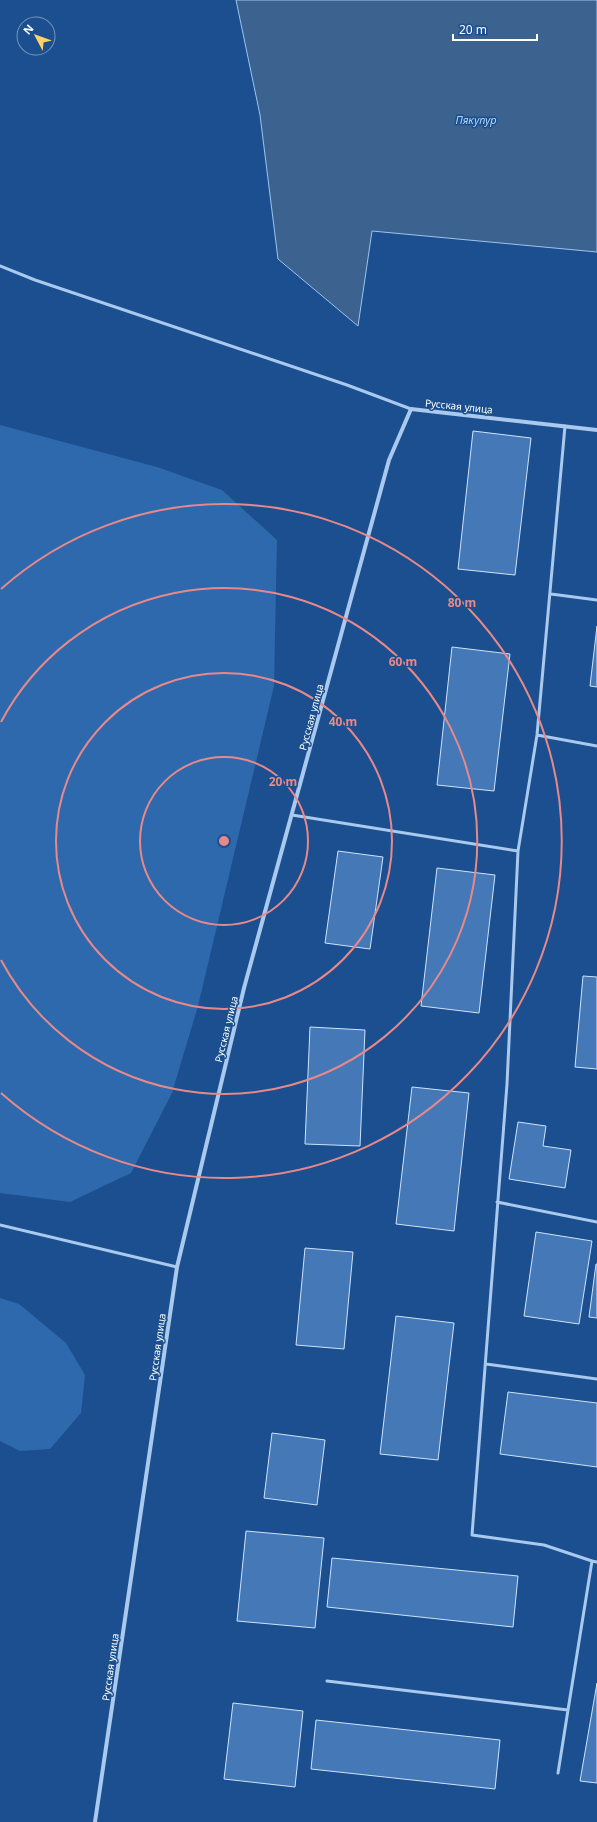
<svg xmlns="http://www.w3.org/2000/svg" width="597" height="1822" viewBox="0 0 597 1822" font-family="'Noto Sans',sans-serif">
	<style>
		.green { fill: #2e69ad }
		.water { fill: #3c6290; stroke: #9cc4f0 }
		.building { fill: #4478b7; stroke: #cfe3fa }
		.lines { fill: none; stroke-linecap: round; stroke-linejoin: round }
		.service { stroke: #a9c9ee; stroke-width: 3 }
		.minor { stroke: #a9c9ee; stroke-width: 4 }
		.ring { fill: none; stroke: #e88989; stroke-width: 2 }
		.labels { text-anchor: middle; stroke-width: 3; stroke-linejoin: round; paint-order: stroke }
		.street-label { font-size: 10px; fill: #fff; stroke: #1b4f8f }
		.water-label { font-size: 11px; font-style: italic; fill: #b5d3f5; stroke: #1b4f8f }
		.centre { fill: #e88989; stroke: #1b4f8f; stroke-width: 2 }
		.ring-label { font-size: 12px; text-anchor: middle; font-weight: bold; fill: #e88989; stroke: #1b4f8f; stroke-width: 3; stroke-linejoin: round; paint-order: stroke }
	</style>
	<rect width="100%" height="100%" fill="#1b4f8f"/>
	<!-- green -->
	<path class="green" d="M0 425 157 467 222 490 277 540 274 686 198 1006 172 1093 131 1173 70 1202 0 1193Z
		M0 1298 19 1304 66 1343 85 1375 81 1413 50 1449 20 1451 0 1441Z"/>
	<!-- water -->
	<path class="water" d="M236 0H597V252L372 231 358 326 278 259 260 115Z"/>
	<!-- building -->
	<path class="building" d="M473 431 531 438 515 575 458 569Z
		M597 626V687L590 686Z
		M452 647 510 654 494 791 437 785Z
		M338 851 383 857 370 949 325 943Z
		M437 868 495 875 479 1013 421 1006Z
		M583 976 597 977V1069L575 1067Z
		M310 1027 365 1030 360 1146 305 1144Z
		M412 1087 469 1093 454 1231 396 1224Z
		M518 1122 546 1126 543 1146 571 1150 565 1188 509 1179Z
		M536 1232 592 1241 579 1324 524 1316Z
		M305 1248 353 1252 344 1349 296 1345Z
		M596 1264H597V1318L589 1317Z
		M396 1316 454 1323 438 1460 380 1454Z
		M508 1392 597 1403V1467L500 1454Z
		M272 1433 325 1440 317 1505 264 1498Z
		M246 1531 324 1538 315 1628 237 1621Z
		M332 1558 518 1576 513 1627 327 1607Z
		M597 1683V1783L580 1781Z
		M233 1703 303 1711 295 1787 224 1779Z
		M316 1720 500 1740 495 1789 311 1769Z"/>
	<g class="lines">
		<!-- service -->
		<path class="service" d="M0 266 35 280 347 385 411 409
			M565 426 537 735 518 851 507 1084 472 1535 544 1545 592 1561
			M551 594 597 600
			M537 735 597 746
			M292 815 518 851
			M497 1202 597 1222
			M0 1225 177 1267
			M486 1364 597 1379
			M327 1681 568 1710 558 1773
			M568 1710 592 1561 597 1562"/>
		<!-- minor -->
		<path class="minor" d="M95 1822 177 1267 244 988 389 460 411 409 597 430"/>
	</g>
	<!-- distance rings -->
	<g class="ring">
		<circle cx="224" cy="841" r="84"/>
		<circle cx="224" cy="841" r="168"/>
		<path d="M1 722A253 253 0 1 1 1 960"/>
		<path d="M1 589A337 337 0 1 1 1 1093"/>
	</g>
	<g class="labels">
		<!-- street labels -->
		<g class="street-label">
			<text transform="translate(459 406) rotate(6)" y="4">Русская улица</text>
			<text transform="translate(311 717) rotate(-75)" y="4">Русская улица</text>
			<text transform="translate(226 1029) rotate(-76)" y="4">Русская улица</text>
			<text transform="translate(157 1347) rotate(-82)" y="4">Русская улица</text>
			<text transform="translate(110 1667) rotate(-82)" y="4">Русская улица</text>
		</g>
		<!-- water labels -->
		<g class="water-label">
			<text x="476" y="124">Пякупур</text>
		</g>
	</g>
	<circle cx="224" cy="841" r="6" class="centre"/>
	<g class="ring-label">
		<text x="462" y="607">80 m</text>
		<text x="403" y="666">60 m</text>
		<text x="343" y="726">40 m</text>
		<text x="283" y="786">20 m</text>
	</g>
	<!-- north arrow -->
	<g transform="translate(36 36) rotate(311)"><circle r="19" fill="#1b4f8f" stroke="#7695bc"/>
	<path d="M0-3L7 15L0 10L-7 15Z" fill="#ffd166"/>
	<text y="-6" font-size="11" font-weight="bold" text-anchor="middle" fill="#ffffff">N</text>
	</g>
	<!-- scale -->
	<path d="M453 34v6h84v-6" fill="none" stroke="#ffffff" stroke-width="2"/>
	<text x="459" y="34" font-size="12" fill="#ffffff" stroke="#1b4f8f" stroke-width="3" paint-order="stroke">20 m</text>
</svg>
